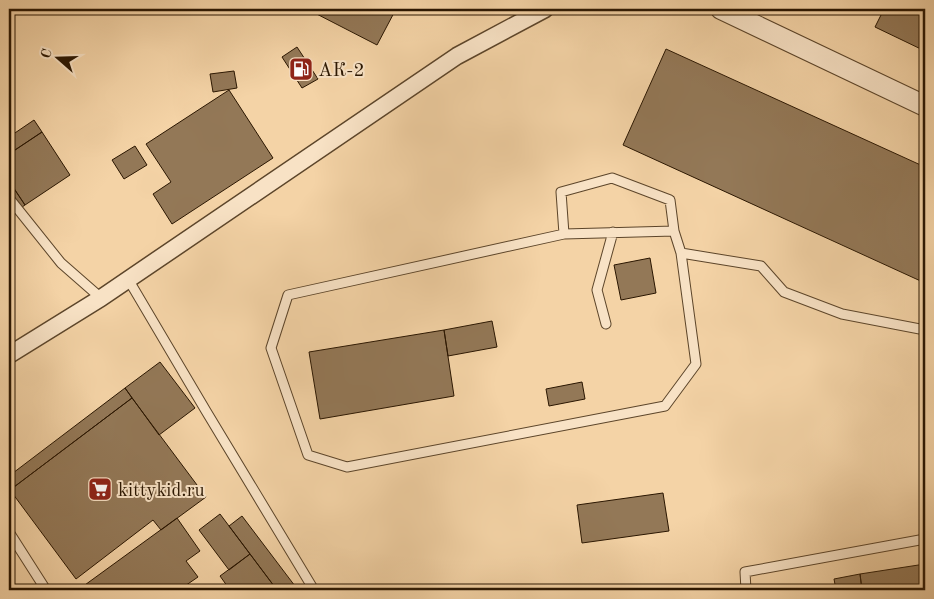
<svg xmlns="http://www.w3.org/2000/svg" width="934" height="599" viewBox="0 0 934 599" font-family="'Old Standard TT',serif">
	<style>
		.building { fill: #937857; stroke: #2a1601 }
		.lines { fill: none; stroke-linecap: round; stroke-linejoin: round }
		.service-casing { stroke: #5c452a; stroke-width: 11 }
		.minor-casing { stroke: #5c452a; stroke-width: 19 }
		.tertiary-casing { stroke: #5c452a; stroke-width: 22 }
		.service { stroke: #f8e2c5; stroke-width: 9 }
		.minor { stroke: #f8e2c5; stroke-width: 16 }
		.tertiary { stroke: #f8e2c5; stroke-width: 20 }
		.labels { text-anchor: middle; stroke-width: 4; stroke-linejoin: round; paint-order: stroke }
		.poi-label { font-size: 19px; fill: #2a1601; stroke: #f8e2c5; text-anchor: start }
	</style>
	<rect width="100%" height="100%" fill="#f4d3a6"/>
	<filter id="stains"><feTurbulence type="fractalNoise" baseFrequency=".004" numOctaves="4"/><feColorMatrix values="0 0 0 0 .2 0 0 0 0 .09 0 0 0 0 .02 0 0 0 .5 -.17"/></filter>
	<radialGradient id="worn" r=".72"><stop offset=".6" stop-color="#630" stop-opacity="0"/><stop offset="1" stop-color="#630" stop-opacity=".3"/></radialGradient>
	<!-- building -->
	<path class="building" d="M307 9H396L377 45Z
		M884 9H925V51L875 27Z
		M297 47 318 79 302 88 282 57Z
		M666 49 925 167V283L623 145Z
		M234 71 237 88 213 92 210 74Z
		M229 90 273 158 172 224 153 194 171 182 146 144Z
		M34 120 42 132 9 154V137Z
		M42 132 70 175 25 205 9 181V154Z
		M135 146 147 165 124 179 112 160Z
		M9 181 25 205 9 216Z
		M650 258 656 293 621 300 614 265Z
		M492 321 497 347 448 356 444 330Z
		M444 330 454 396 320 419 309 352Z
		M160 362 195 408 159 435 125 388Z
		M582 382 585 399 549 406 546 389Z
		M125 388 132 398 10 490 9 476Z
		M132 398 206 497 161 530 153 520 76 579 10 490Z
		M663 493 669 531 582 543 577 505Z
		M220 514 250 554 229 570 199 530Z
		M242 516 298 590H277L229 526Z
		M177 518 200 551 186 561 198 577 179 590H78Z
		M250 554 277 590H230L220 576Z
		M925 564V590H862L860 574Z
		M860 574 862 590H836L834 579Z"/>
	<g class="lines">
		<!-- service casing -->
		<g class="service-casing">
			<path id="service" d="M9 198 61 263 101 298
				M674 231 564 234 561 192 612 178 670 200 674 231 681 253 761 266 784 292 842 314 925 330
				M564 234 288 295 271 348 308 455 347 467 665 406 696 364 681 253
				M128 279 206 411 314 590
				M606 324 597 290 613 232
				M9 532 46 590
				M746 590 745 572 925 539"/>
		</g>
		<!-- minor casing -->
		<g class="minor-casing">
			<path id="minor" d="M9 355 101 298 457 56 545 9"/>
		</g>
		<!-- tertiary casing -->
		<g class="tertiary-casing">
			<path id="tertiary" d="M721 9 925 106"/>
		</g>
		<!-- service -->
		<use href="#service" class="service"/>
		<!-- minor -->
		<use href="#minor" class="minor"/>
		<!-- tertiary -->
		<use href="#tertiary" class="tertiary"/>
	</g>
	<!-- icons -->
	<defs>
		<g id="fuel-square" transform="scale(1.25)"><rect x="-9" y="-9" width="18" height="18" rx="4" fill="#8f2418" stroke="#f8e2c5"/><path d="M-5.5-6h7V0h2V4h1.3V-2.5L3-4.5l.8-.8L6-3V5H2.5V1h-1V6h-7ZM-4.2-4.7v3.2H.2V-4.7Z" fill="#fff"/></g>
		<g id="supermarket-square" transform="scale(1.25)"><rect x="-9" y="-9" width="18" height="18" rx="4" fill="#8f2418" stroke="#f8e2c5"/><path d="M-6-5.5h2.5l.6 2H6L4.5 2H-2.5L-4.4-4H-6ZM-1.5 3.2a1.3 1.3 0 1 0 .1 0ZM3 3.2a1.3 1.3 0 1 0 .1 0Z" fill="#fff"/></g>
	</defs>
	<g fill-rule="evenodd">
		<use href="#fuel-square" x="301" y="69"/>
		<use href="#supermarket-square" x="100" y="489"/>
	</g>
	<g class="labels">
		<!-- poi labels -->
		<g class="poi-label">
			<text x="318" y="76">АК-2</text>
			<text x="118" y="496">kittykid.ru</text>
		</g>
	</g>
	<!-- margin -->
	<rect width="934" height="599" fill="none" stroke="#f4d3a6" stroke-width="30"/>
	<rect x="10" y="10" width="914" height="579" fill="none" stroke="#2a1601" stroke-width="2.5"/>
	<rect x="15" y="15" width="904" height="569" fill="none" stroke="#2a1601"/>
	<!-- north arrow -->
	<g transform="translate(58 58) rotate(290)" stroke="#f8e2c5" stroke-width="4" paint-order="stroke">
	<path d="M0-4L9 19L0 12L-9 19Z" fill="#2a1601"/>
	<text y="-8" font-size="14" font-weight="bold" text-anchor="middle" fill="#2a1601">С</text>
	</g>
	<rect width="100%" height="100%" filter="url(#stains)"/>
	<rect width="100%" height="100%" fill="url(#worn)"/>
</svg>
